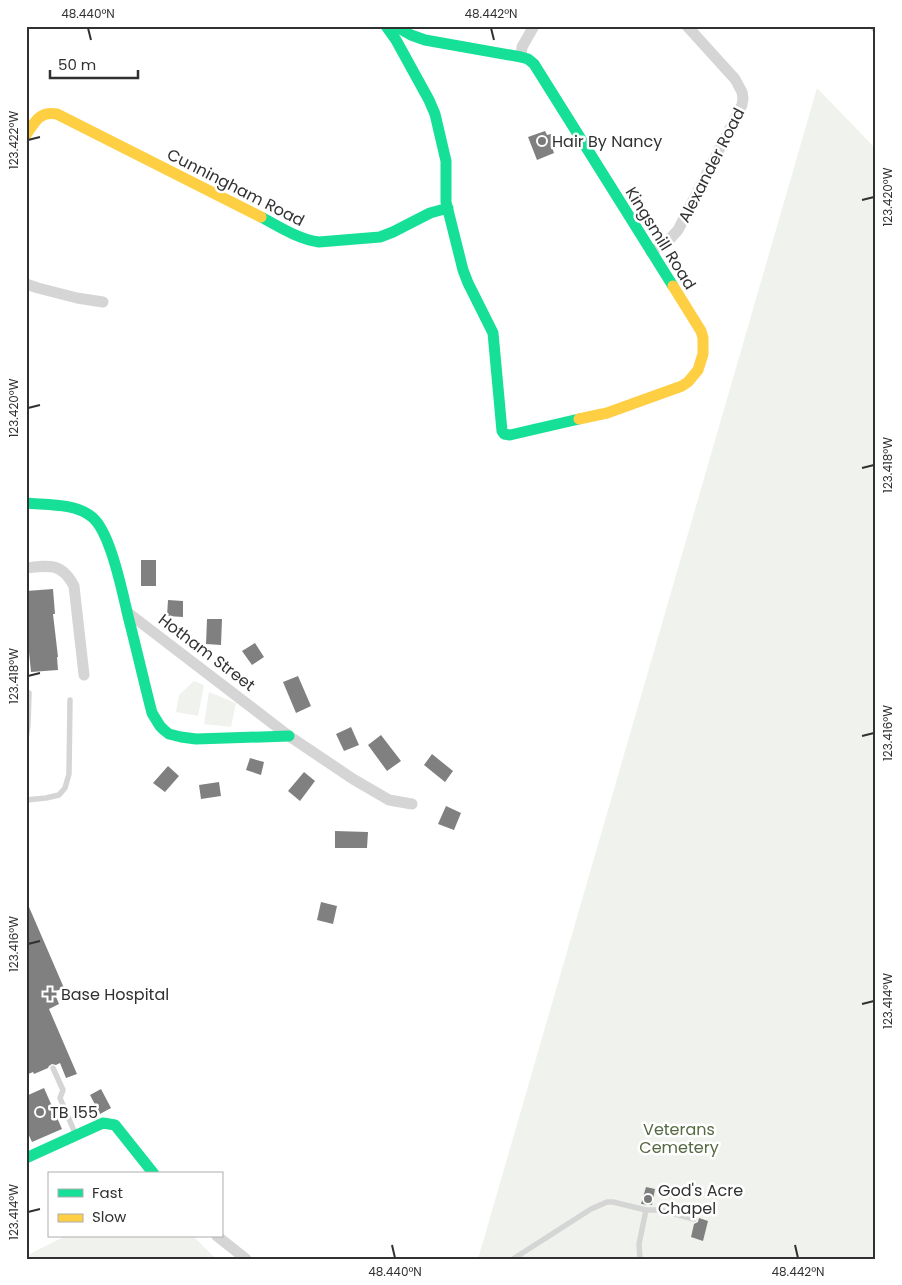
<svg xmlns="http://www.w3.org/2000/svg" width="902" height="1285" viewBox="0 0 902 1285" font-family="Poppins,sans-serif">
	<style>
		.green { fill: #f0f3ed }
		.building { fill: #808080 }
		.lines { fill: none; stroke-linecap: round; stroke-linejoin: round }
		.lane { stroke: #d5d5d5; stroke-width: 5.5 }
		.street { stroke: #d5d5d5; stroke-width: 11 }
		.fast { stroke: #16e098; stroke-width: 11 }
		.slow { stroke: #ffcf43; stroke-width: 11 }
		.ticks { fill: none; stroke: #313131; stroke-width: 2 }
		.poi-dot { fill: #797979; stroke: #fff; stroke-width: 2 }
		.labels { text-anchor: middle; stroke-width: 5; stroke-linejoin: round; paint-order: stroke }
		.poi-label { font-size: 16px; fill: #313131; stroke: #fff; text-anchor: start }
		.street-label { font-size: 16px; fill: #313131; stroke: #fff }
		.park-label { font-size: 16px; fill: #556942; stroke: #fff }
		.neatline { fill: none; stroke: #313131; stroke-width: 2 }
		.ticks-label { font-size: 12px; text-anchor: middle; fill: #313131 }
	</style>
	<rect width="100%" height="100%" fill="#fff"/>
	<!-- green -->
	<path class="green" d="M817 88 876 149V1259H478Z
		M194 681 204 685 198 716 176 712 179 695Z
		M209 692 236 703 231 727 204 724Z
		M65 1236H193L216 1259H26V1256Z"/>
	<!-- building -->
	<path class="building" d="M545 131 547 135 551 134 556 146 552 147 554 153 537 160 528 137Z
		M141 560H156V586H141Z
		M53 589 55 614H53L58 657H57L58 670 31 672 29 652 26 653V636H28L26 611V591Z
		M168 600 183 601V617L167 616Z
		M207 619H222L221 645 206 644Z
		M255 643 264 657 252 665 242 651Z
		M298 676 311 706 296 713 283 682Z
		M351 727 359 745 344 751 336 734Z
		M381 735 401 761 387 771 368 745Z
		M432 754 453 771 445 782 424 765Z
		M250 758 264 762 261 775 246 770Z
		M168 766 179 776 165 792 153 783Z
		M304 772 315 781 300 801 288 791Z
		M219 782 221 796 201 799 199 785Z
		M446 806 461 813 454 830 438 824Z
		M335 831 368 832 367 848H335Z
		M26 900 64 988 54 992 59 1004 49 1009 77 1074 66 1078 60 1063 56 1065 52 1064 49 1066 48 1068 34 1074 33 1072 26 1075Z
		M321 902 337 906 333 924 317 920Z
		M44 1088 62 1129 32 1142 26 1129V1096Z
		M101 1089 111 1108 100 1114 90 1095Z
		M646 1187 655 1189 652 1205 641 1204Z
		M699 1218 708 1221 703 1241 691 1237 694 1224 698 1222Z"/>
	<g class="lines">
		<!-- lane -->
		<path class="lane" d="M26 739 28 725 29 693
			M26 800 46 798 59 795 65 788 69 774 70 700
			M53 1068 63 1090 60 1098 75 1133
			M513 1259 591 1209 607 1202H613L646 1210H659L694 1219
			M640 1259 639 1244 646 1210"/>
		<!-- street -->
		<path class="street" d="M876 26V27
			M521 57 522 47 534 26
			M651 252 668 241 678 230 742 105 743 98 742 92 735 79 687 26
			M26 284 38 288 77 298 103 302
			M26 568C50 565 62 563 74 586L84 675
			M127 612 289 736 353 779 389 800 412 804
			M217 1236 246 1259"/>
		<!-- fast -->
		<path class="fast" d="M386 26 396 40 429 100 435 114 446 161V202L463 270 468 283 493 333 502 431 504 434 510 435 579 419
			M395 26 411 35 425 40 521 57 528 59 534 64 673 286
			M261 217C280 227 298 239 319 242L380 237 393 232 430 213 448 208
			M26 503C47 505 75 503 92 517 111 532 123 596 129 620 137 651 144 682 152 713L160 726 164 730 169 734 181 737 196 739 289 736
			M26 1158 103 1123 115 1125 154 1174"/>
		<!-- slow -->
		<path class="slow" d="M26 135C35 122 39 111 57 114L261 217
			M579 419 607 413 682 386 688 382 698 370 703 354V338L701 331 673 286"/>
	</g>
	<!-- ticks -->
	<path class="ticks" d="M88 28 91 40M491 28 494 40M28 140 40 137M862 200 874 197M28 408 40 405M862 468 874 465M28 676 40 673M862 736 874 733M28 944 40 941M862 1004 874 1001M28 1212 40 1209M392 1245 395 1258M795 1245 798 1258"/>
	<!-- markers -->
	<g class="poi-dot">
		<circle cx="542" cy="141" r="5"/>
		<path d="M47.5 986.5h5v5h5v5h-5v5h-5v-5h-5v-5h5z"/>
		<circle cx="40" cy="1112" r="5"/>
		<circle cx="648" cy="1199" r="5"/>
	</g>
	<g class="labels">
		<!-- poi labels -->
		<g class="poi-label">
			<text x="552" y="147">Hair By Nancy</text>
			<text x="61" y="1000">Base Hospital</text>
			<text x="50" y="1118">TB 155</text>
			<text x="658" y="1196">God's Acre<tspan x="658" dy="18">Chapel</tspan></text>
		</g>
		<!-- street labels -->
		<g class="street-label">
			<text transform="translate(711 165) rotate(-63)" y="6">Alexander Road</text>
			<text transform="translate(236 187) rotate(27)" y="6">Cunningham Road</text>
			<text transform="translate(661 238) rotate(58)" y="6">Kingsmill Road</text>
			<text transform="translate(207 652) rotate(37)" y="6">Hotham Street</text>
		</g>
		<!-- park labels -->
		<g class="park-label">
			<text x="679" y="1135">Veterans<tspan x="679" dy="18">Cemetery</tspan></text>
		</g>
	</g>
	<!-- border -->
	<rect width="902" height="1285" fill="none" stroke="#ffffff" stroke-width="55"/>
	<!-- legend -->
	<rect x="48" y="1172" width="175" height="65" fill="#ffffff" stroke="#adadad"/>
	<rect x="58" y="1189" width="25" height="8" fill="#16e098" stroke="#adadad"/>
	<text x="92" y="1198" font-size="15" fill="#313131">Fast</text>
	<rect x="58" y="1214" width="25" height="8" fill="#ffcf43" stroke="#adadad"/>
	<text x="92" y="1222" font-size="15" fill="#313131">Slow</text>
	<!-- scale -->
	<path d="M50 70v8h88v-8" fill="none" stroke="#313131" stroke-width="2.5"/>
	<text x="58" y="70" font-size="15" fill="#313131" stroke="#ffffff" stroke-width="4" paint-order="stroke">50 m</text>
	<rect x="28" y="28" width="846" height="1230" class="neatline"/>
	<g class="ticks-label">
		<text x="88" y="18">48.440°N</text>
		<text x="491" y="18">48.442°N</text>
		<text transform="translate(14 140) rotate(-90)" y="4">123.422°W</text>
		<text transform="translate(888 197) rotate(-90)" y="4">123.420°W</text>
		<text transform="translate(14 408) rotate(-90)" y="4">123.420°W</text>
		<text transform="translate(888 465) rotate(-90)" y="4">123.418°W</text>
		<text transform="translate(14 676) rotate(-90)" y="4">123.418°W</text>
		<text transform="translate(888 733) rotate(-90)" y="4">123.416°W</text>
		<text transform="translate(14 944) rotate(-90)" y="4">123.416°W</text>
		<text transform="translate(888 1001) rotate(-90)" y="4">123.414°W</text>
		<text transform="translate(14 1212) rotate(-90)" y="4">123.414°W</text>
		<text x="395" y="1276">48.440°N</text>
		<text x="798" y="1276">48.442°N</text>
	</g>
</svg>
